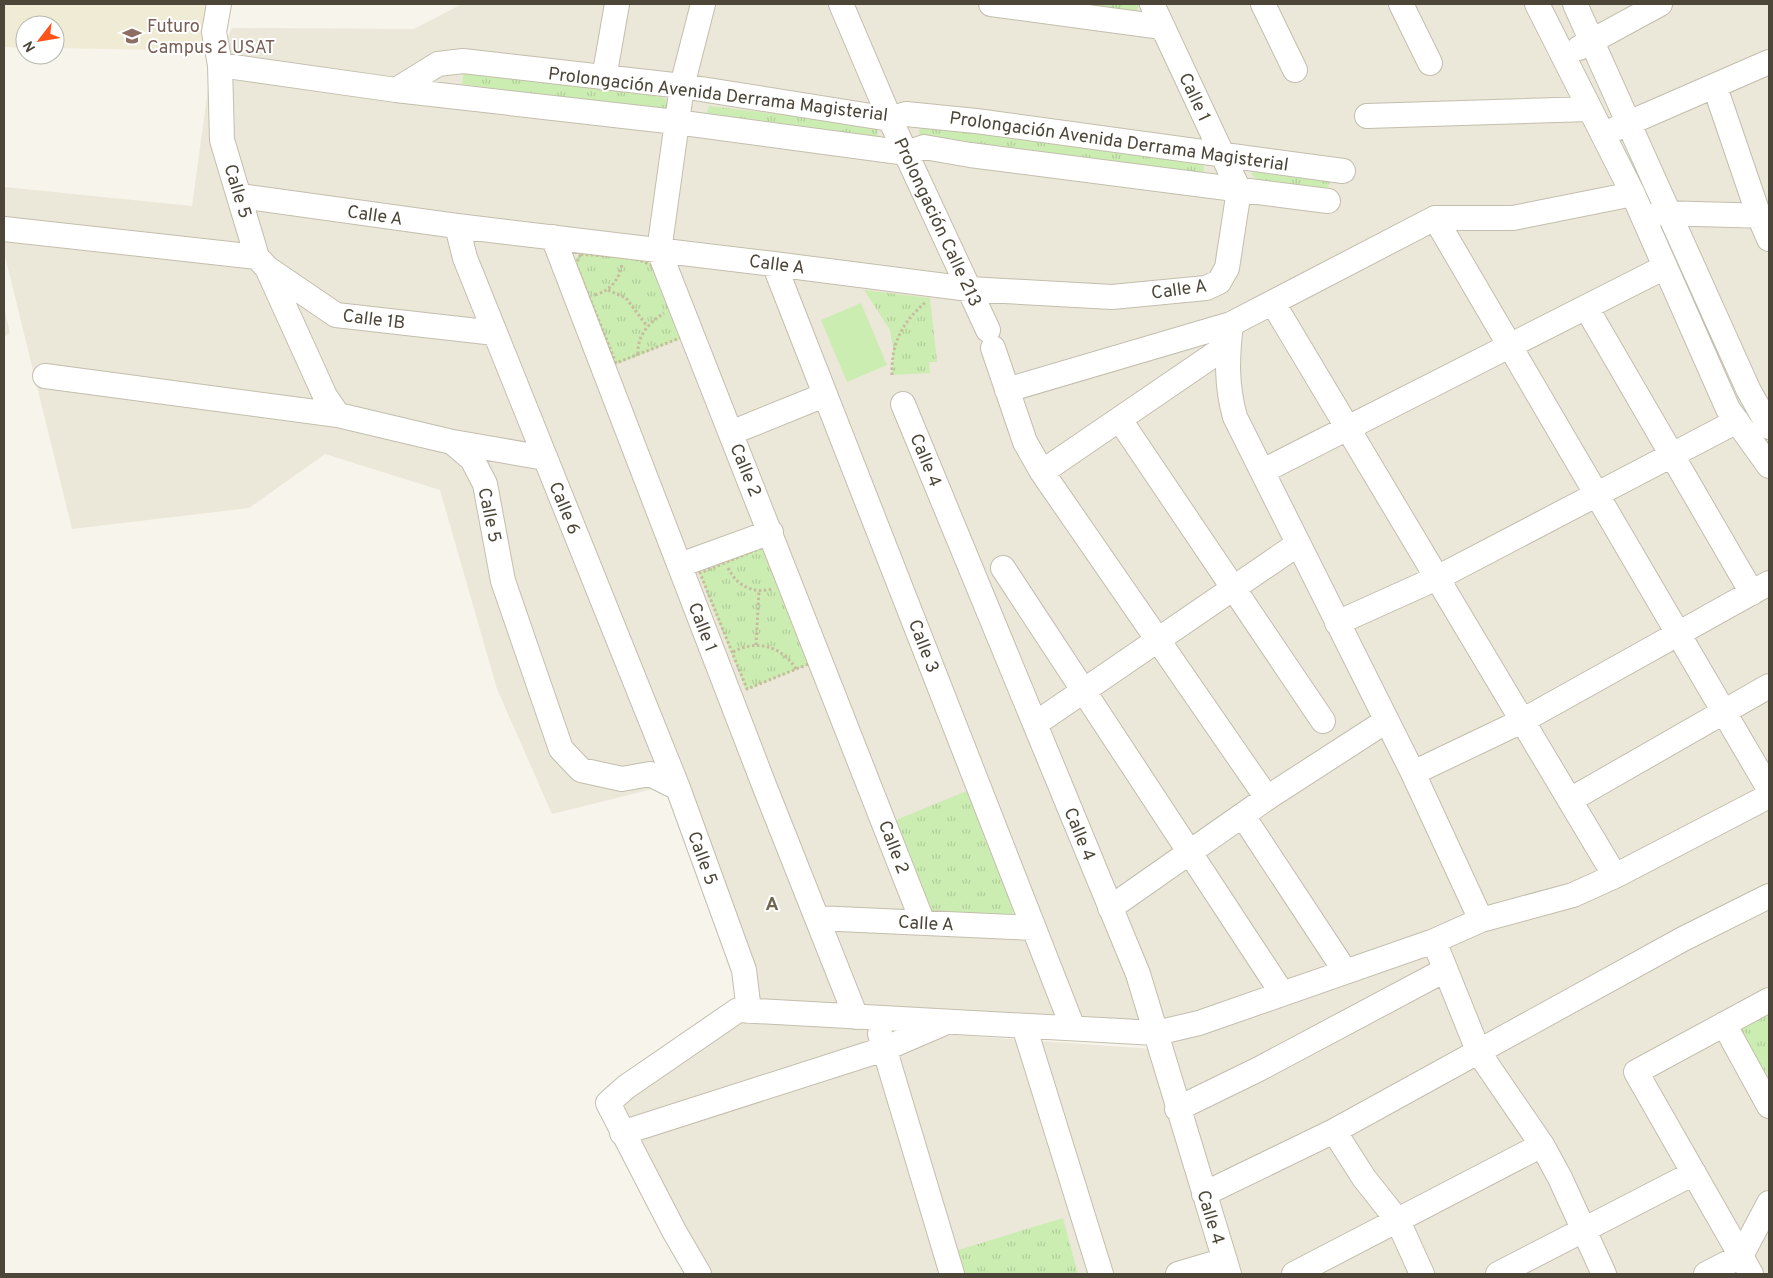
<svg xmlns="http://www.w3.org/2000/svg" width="1773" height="1278" viewBox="0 0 1773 1278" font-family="Overpass,sans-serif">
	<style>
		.residential { fill: #ebe7d9 }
		.education { fill: #f0ebd4 }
		.grass { fill: url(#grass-tufts) }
		.garden { fill: #ccedb2 }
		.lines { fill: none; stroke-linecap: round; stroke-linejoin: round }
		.minor-casing { stroke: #c3bead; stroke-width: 26 }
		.path { stroke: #c6bc9d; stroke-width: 3; stroke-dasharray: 2.5 2.5; stroke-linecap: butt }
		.minor { stroke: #fff; stroke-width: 24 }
		.labels { text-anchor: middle; stroke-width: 4; stroke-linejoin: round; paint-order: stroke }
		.education-label { font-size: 18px; fill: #785e54; stroke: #fff; text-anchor: start }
		.street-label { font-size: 18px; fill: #4c4638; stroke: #fff }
		.neighbourhood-label { font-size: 19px; font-weight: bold; fill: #70664e; stroke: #fff }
	</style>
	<defs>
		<pattern id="grass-tufts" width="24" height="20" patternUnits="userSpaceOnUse" patternTransform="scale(1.25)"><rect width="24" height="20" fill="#ccedb2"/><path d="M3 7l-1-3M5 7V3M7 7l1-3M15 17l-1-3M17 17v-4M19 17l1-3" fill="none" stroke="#b1cd9a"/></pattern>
	</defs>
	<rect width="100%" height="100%" fill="#f7f4eb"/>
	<!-- residential -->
	<path class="residential" d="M462 4H1769V1274H707L617 1107 742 1020 1153 1049 1149 1025 753 999 681 782 552 814 497 689 440 490 325 454 249 508 72 529 4 252V187L192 206 210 75 232 28 414 29Z
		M4 307 10 333 4 337V306Z"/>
	<!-- education -->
	<path class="education" d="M4 4H213L207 51 55 48V25H25V48L4 47Z"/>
	<!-- grass -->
	<path class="grass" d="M1047 4H1142L1132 15Z
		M464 70 661 97 668 100 669 109 663 112 462 84Z
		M709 106 871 125 876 127 878 134 877 138 708 115 707 112Z
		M922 125 1203 163 1204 171 1199 173 920 138 919 130Z
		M1256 169 1330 181 1327 191 1258 181 1251 174Z
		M581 252 641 260 652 263 687 336 615 365 573 263Z
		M864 290 930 298 937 362H929L930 373 892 375 893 348 890 330Z
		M767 545 817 661 746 690 699 573Z
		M969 790 1014 910 1011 916 932 912 896 820Z
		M1769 1008V1077L1734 1027Z
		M1063 1218 1078 1274H963L955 1251Z"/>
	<!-- garden -->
	<path class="garden" d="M861 303 887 365 847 382 821 320Z"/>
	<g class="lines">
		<!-- minor casing -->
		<g class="minor-casing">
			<path id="minor" d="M219 4 214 32 220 65 222 140 257 257 267 268 325 396 338 415 452 442 472 459 485 484 503 581 561 749 581 770 622 779 650 774 678 788 744 970 749 1011
				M703 4 682 86 659 251 923 923
				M841 4 890 119 988 330
				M991 4 1162 27
				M1263 4 1295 70
				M1401 4 1430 63
				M1537 4 1633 194 1728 409 1769 466
				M1575 4 1748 389 1769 427
				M1579 48 1660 4
				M220 65 396 90 676 122 907 153 924 147 970 155 1328 201
				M604 78 617 4
				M1715 87 1759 216 1769 239
				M396 90 438 64 463 61 682 86 890 119 906 114 976 121 1343 171
				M1367 116 1590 109
				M1615 129 1769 62
				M240 196 457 226 774 264 969 289 1112 297 1206 288 1219 282 1227 268 1239 190 1152 4
				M1659 213 1769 216
				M1435 218 1769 789
				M457 226 465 258 678 788
				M4 229 257 257
				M553 237 764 785 856 1017
				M774 264 1073 1028
				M267 268 336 315 495 333
				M1273 303 1615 876
				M1586 307 1752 593
				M1231 324C1227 357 1226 385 1235 417L1413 773 1481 920
				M993 348 1025 442 1042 472 1267 798
				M45 376 338 415
				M1007 390 1231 324 1435 218H1513L1633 194
				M903 404 1138 974 1229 1274
				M1120 420 1323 721
				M743 428 817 398
				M453 442 545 458
				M1263 471 1665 267
				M1042 472 1228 345
				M680 565 771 532
				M1003 568 1282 993
				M1337 623 1437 578 1737 421
				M1035 724 1298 544
				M1413 773 1520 722 1769 583
				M1570 800 1769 686
				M1243 816 1345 971
				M1110 908 1267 798 1386 721
				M817 918 1034 928
				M1434 941 1479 1053 1542 1145 1560 1178 1604 1274
				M1724 1024 1769 1106
				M1024 1026 1101 1274
				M880 1034 952 1274
				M1177 1109 1259 1069 1445 970
				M1334 1131 1364 1178 1398 1221 1422 1274
				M622 1133 884 1049 942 1024
				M1204 1194 1334 1131 1683 939 1769 896
				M1741 1256 1636 1072 1769 1000
				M1741 1256 1769 1203
				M699 1274 674 1231 608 1103 626 1087 738 1010 1156 1033 1199 1023 1434 941 1481 920 1573 895 1615 876 1769 796
				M1178 1274 1225 1260
				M1294 1274 1542 1145
				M1498 1274 1694 1173
				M1706 1274 1741 1256 1751 1274"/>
		</g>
		<!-- path -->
		<path class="path" d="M581 254C604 257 640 254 658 270L685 336 616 363 576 264Z
			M608 290 626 298 647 326
			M595 295C611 290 619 280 622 264
			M638 354C637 335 649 323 664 313
			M892 375C891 344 902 322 926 302
			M766 546 769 547 816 661 747 689 700 573Z
			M728 568C737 586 753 594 772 589
			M756 645 759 591
			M733 652C756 639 782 646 796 669"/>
		<!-- minor -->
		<use href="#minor" class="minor"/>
	</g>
	<!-- icons -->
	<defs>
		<g id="university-bare" transform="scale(1.5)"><path d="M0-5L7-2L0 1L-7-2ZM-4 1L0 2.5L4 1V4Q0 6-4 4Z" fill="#8d6e63" stroke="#fff" stroke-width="2.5" paint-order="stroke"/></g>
	</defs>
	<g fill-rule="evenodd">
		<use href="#university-bare" x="132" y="36"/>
	</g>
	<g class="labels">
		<!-- education labels -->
		<g class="education-label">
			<text x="147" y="32">Futuro<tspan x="147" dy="21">Campus 2 USAT</tspan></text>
		</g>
		<!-- street labels -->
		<g class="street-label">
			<text transform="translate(718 94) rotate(7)" y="6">Prolongación Avenida Derrama Magisterial</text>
			<text transform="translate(1195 97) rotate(65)" y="6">Calle 1</text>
			<text transform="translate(1119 141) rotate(8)" y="6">Prolongación Avenida Derrama Magisterial</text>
			<text transform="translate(238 191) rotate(73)" y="6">Calle 5</text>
			<text transform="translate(375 215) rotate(8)" y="6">Calle A</text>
			<text transform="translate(938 222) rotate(65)" y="6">Prolongación Calle 213</text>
			<text transform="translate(777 264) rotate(7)" y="6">Calle A</text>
			<text transform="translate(1179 289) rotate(-8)" y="6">Calle A</text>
			<text transform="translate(374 319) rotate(7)" y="6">Calle 1B</text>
			<text transform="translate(926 460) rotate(68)" y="6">Calle 4</text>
			<text transform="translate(746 470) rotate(68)" y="6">Calle 2</text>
			<text transform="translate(565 508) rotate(68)" y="6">Calle 6</text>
			<text transform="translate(490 515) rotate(78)" y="6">Calle 5</text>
			<text transform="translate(703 627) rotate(69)" y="6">Calle 1</text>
			<text transform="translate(924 646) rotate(69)" y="6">Calle 3</text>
			<text transform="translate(1080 834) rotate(68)" y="6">Calle 4</text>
			<text transform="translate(894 847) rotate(69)" y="6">Calle 2</text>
			<text transform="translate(703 858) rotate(70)" y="6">Calle 5</text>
			<text transform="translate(926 923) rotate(3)" y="6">Calle A</text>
			<text transform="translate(1211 1217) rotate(73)" y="6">Calle 4</text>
		</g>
		<!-- neighbourhood labels -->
		<g class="neighbourhood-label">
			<text x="772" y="910">A</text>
		</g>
	</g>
	<!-- border -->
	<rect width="1773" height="1278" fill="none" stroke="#4c4638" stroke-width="10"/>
	<!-- north arrow -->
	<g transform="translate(40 40) rotate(239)"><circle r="24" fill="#ffffff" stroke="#b7b5af"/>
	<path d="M0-4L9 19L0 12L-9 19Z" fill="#ff531a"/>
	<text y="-8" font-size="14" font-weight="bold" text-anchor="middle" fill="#4c4638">N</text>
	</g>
</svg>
